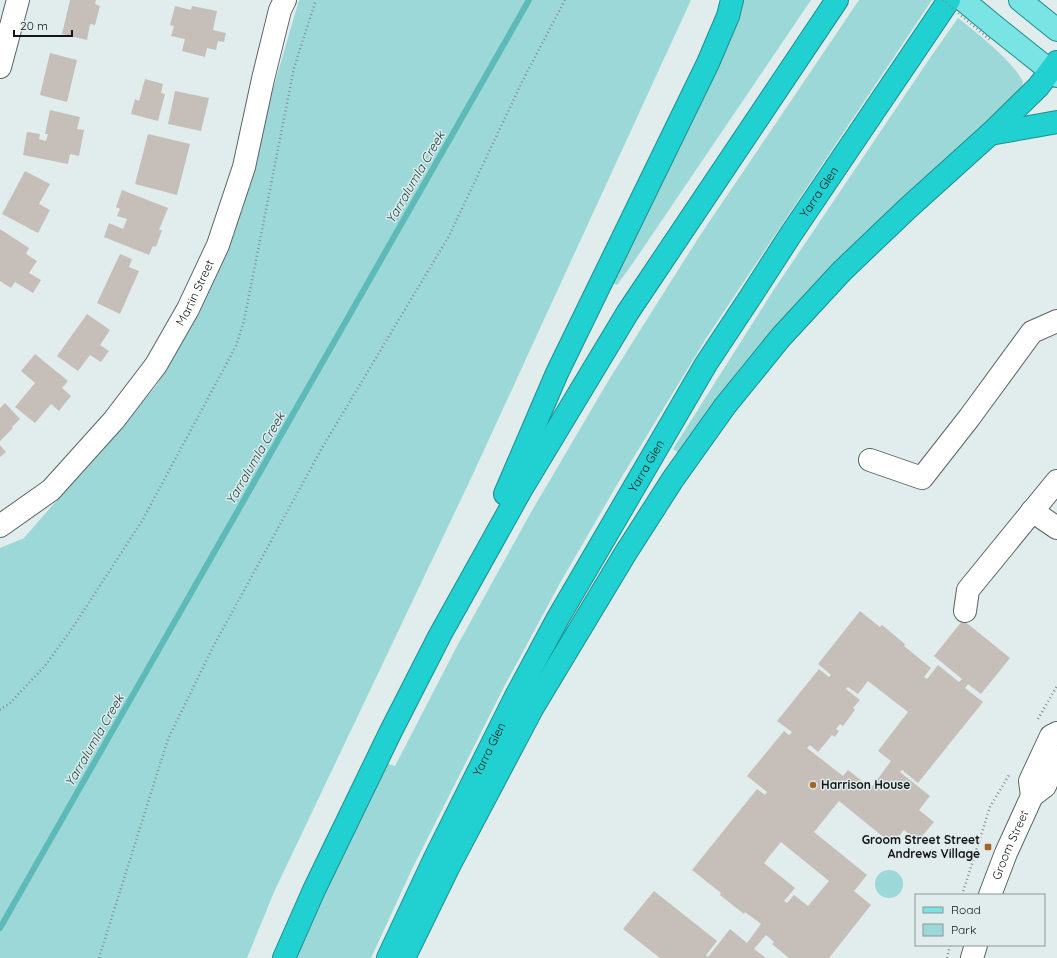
<svg xmlns="http://www.w3.org/2000/svg" width="1057" height="958" viewBox="0 0 1057 958" font-family="Quicksand,sans-serif">
	<style>
		.green { fill: #9cd8d8 }
		.lines { fill: none; stroke-linecap: round; stroke-linejoin: round }
		.stream { stroke: #5eb9b9; stroke-width: 6 }
		.building { fill: #c6bfb9; fill-rule: evenodd }
		.minor-casing { stroke: #5b6464; stroke-width: 24 }
		.major-casing { stroke: #1b8f8f; stroke-width: 24 }
		.highway-casing { stroke: #1b8f8f; stroke-width: 24 }
		.path { stroke: #868e8e; stroke-width: 2.5; stroke-dasharray: 1 3; stroke-linecap: butt }
		.minor { stroke: #fff; stroke-width: 22 }
		.major { stroke: #7ae3e3; stroke-width: 22 }
		.highway { stroke: #21d0d1; stroke-width: 22 }
		.path-bridge { stroke: #868e8e; stroke-width: 2.5; stroke-dasharray: 1 3; stroke-linecap: butt }
		.poi-dot { fill: #a06725; stroke: #e1ecec; stroke-width: 1.5 }
		.labels { text-anchor: middle; stroke-width: 3; stroke-linejoin: round; paint-order: stroke }
		.street-label { font-size: 12px; fill: #111515; stroke: #e1ecec }
		.poi-label { font-size: 12px; font-weight: bold; fill: #111515; stroke: #e1ecec; text-anchor: start }
		.water-label { font-size: 13px; font-style: italic; fill: #1b4545; stroke: #e1ecec }
	</style>
	<rect width="100%" height="100%" fill="#e1ecec"/>
	<!-- green -->
	<path class="green" d="M299 0H691L473 474 274 892 247 958H0V548L24 538 157 385 230 237Z
		M740 0H811L633 263 617 285 610 282Z
		M859 0H932L707 337 618 483 560 583 505 685 412 869 371 958H294L379 781 388 764 395 766 456 648 530 514 610 378 699 237Z
		M958 18C977 33 1013 61 1023 82L1022 88 700 423 678 452 673 449 773 291 932 55Z
		M875 884a14 14 0 1 1 28 0a14 14 0 1 1-28 0Z"/>
	<g class="lines">
		<!-- stream -->
		<path class="stream" d="M0 928 529 0"/>
	</g>
	<!-- building -->
	<path class="building" d="M70 0H96L95 4 100 6 95 25 90 24 87 40 62 34Z
		M175 6 191 10 192 6 217 11 213 30 226 33 224 42 218 41 216 50 207 48 205 57 182 51 185 39 171 36 174 26 170 25Z
		M50 53 77 60 67 102 40 95Z
		M145 79 163 84 161 93 165 94 158 121 131 114 135 99 139 101Z
		M175 91 209 98 201 131 168 124Z
		M50 110 80 117 77 129 84 130 79 156 70 154 68 164 23 155 27 132 40 134 39 139 46 141 48 134H45Z
		M148 134 190 144 177 195 135 184Z
		M25 171 50 184 39 204 50 210 38 233 2 214Z
		M122 190 168 208 159 230H162L156 247 153 246 149 255 104 237 109 223 123 229 127 219 117 216 120 209 116 207Z
		M0 229 29 248 26 254 37 261 29 273 41 280 33 293 15 282 11 288 0 281Z
		M120 254 132 259 129 267 139 271 120 314 97 303Z
		M87 314 110 330 100 345 109 351 101 362 90 355 78 371 57 356Z
		M35 354 68 381 62 388 71 396 59 411 51 404 35 423 15 407 35 383 21 371Z
		M5 403 20 419 12 427 13 428 0 441V408Z
		M0 445 6 452 0 457Z
		M860 611 880 627 882 625 905 644 904 646 931 668 924 677 927 679 938 665 959 682 962 679 934 656 963 620 1010 658 981 694 968 684 965 688 983 702 918 783 902 770 900 772 930 796 919 810 934 822 918 841 904 830 892 844 839 801 814 832 867 875 854 891 871 905 829 958H789L772 944 774 942 766 935 754 949 766 958H660L623 929 654 891 717 941 706 955 708 957 730 929 747 943 761 924 745 912 744 914 720 895 721 893 692 870 757 789 765 795 767 792 747 776 784 731 789 735 792 732 777 721 819 669 829 677 831 675 818 664ZM868 681 908 712 878 751 891 761 871 788 848 770 843 776 807 748 810 745 818 752 832 735 835 737 839 731 836 729 840 724 843 726 855 710 853 708 860 700 846 689 848 687 858 694ZM781 842 829 881 808 906 794 895 787 903 784 901 795 888 764 863Z"/>
	<g class="lines">
		<!-- minor casing -->
		<g class="minor-casing">
			<g id="minor">
				<path d="M0 67 18 0"/>
				<path d="M870 460 922 478 969 418 1032 332 1057 321"/>
				<path d="M1032 511 1057 528"/>
				<path id="s1" d="M0 526 51 490 114 420 156 365 188 309 218 245 244 167 263 79 280 10 285 0"/>
				<path d="M965 611 968 590 1057 481"/>
				<path d="M1032 796 1030 781 1051 736 1057 733"/>
				<path id="s2" d="M990 895 1006 853 1032 796 1045 786 1057 757"/>
				<path d="M972 958 976 945"/>
			</g>
		</g>
		<!-- major casing -->
		<g class="major-casing">
			<path id="major" d="M963 0 998 29 1057 76
				M1020 0 1057 30"/>
		</g>
		<!-- highway casing -->
		<g class="highway-casing">
			<g id="highway">
				<path d="M990 134 1057 122"/>
				<path d="M505 494 557 373 708 63 728 16 732 0"/>
				<path d="M284 958 314 890 391 731 440 635 522 488 628 312 837 0"/>
				<path id="s3" d="M388 958 435 858 515 698 558 618 706 364 751 296 791 234 949 0"/>
				<path d="M404 958 449 866 533 707 625 554 673 479 725 406 781 337 842 271 908 208 990 134 1038 87 1057 62"/>
			</g>
		</g>
		<!-- path -->
		<path class="path" d="M0 710 10 703 44 667 73 627 142 521 236 346 244 321 294 68 316 0
			M1038 719 1057 686
			M962 895 990 807 1009 775
			M99 958 168 739 213 647 322 448 449 236 524 78 565 0
			M947 958 950 945"/>
		<!-- minor -->
		<use href="#minor" class="minor"/>
		<!-- major -->
		<use href="#major" class="major"/>
		<!-- highway -->
		<use href="#highway" class="highway"/>
		<!-- path-bridge -->
		<path class="path-bridge" d="M943 0 990 40"/>
	</g>
	<!-- markers -->
	<g class="poi-dot">
		<circle cx="813" cy="785" r="4"/>
		<rect x="984" y="843" width="8" height="8" rx="2"/>
	</g>
	<g class="labels">
		<!-- street labels -->
		<g class="street-label">
			<text dy="4" stroke="none"><textPath href="#s3" startOffset="880">Yarra Glen</textPath></text>
			<text dy="4" stroke="none"><textPath href="#s1" startOffset="308">Martin Street</textPath></text>
			<text dy="4" stroke="none"><textPath href="#s3" startOffset="556">Yarra Glen</textPath></text>
			<text dy="4" stroke="none"><textPath href="#s3" startOffset="232">Yarra Glen</textPath></text>
			<text dy="4" stroke="none"><textPath href="#s2" startOffset="54">Groom Street</textPath></text>
		</g>
		<!-- poi labels -->
		<g class="poi-label">
			<text x="821" y="789">Harrison House</text>
			<text x="980" y="844" text-anchor="end">Groom Street Street<tspan x="980" dy="14">Andrews Village</tspan></text>
		</g>
		<!-- water labels -->
		<g class="water-label">
			<text transform="translate(415 177) rotate(-60)" y="5">Yarralumla Creek</text>
			<text transform="translate(255 458) rotate(-60)" y="5">Yarralumla Creek</text>
			<text transform="translate(94 740) rotate(-60)" y="5">Yarralumla Creek</text>
		</g>
	</g>
	<!-- legend -->
	<rect x="915" y="894" width="130" height="52" fill="#e1ecec" stroke="#8e9696"/>
	<rect x="923" y="907" width="20" height="6" fill="#7ae3e3" stroke="#8e9696"/>
	<text x="951" y="914" font-size="12" fill="#111515">Road</text>
	<rect x="923" y="924" width="20" height="12" fill="#9cd8d8" stroke="#8e9696"/>
	<text x="951" y="934" font-size="12" fill="#111515">Park</text>
	<!-- scale -->
	<path d="M14 30v6h58v-6" fill="none" stroke="#111515" stroke-width="2"/>
	<text x="20" y="30" font-size="12" fill="#111515" stroke="#e1ecec" stroke-width="3" paint-order="stroke">20 m</text>
</svg>
